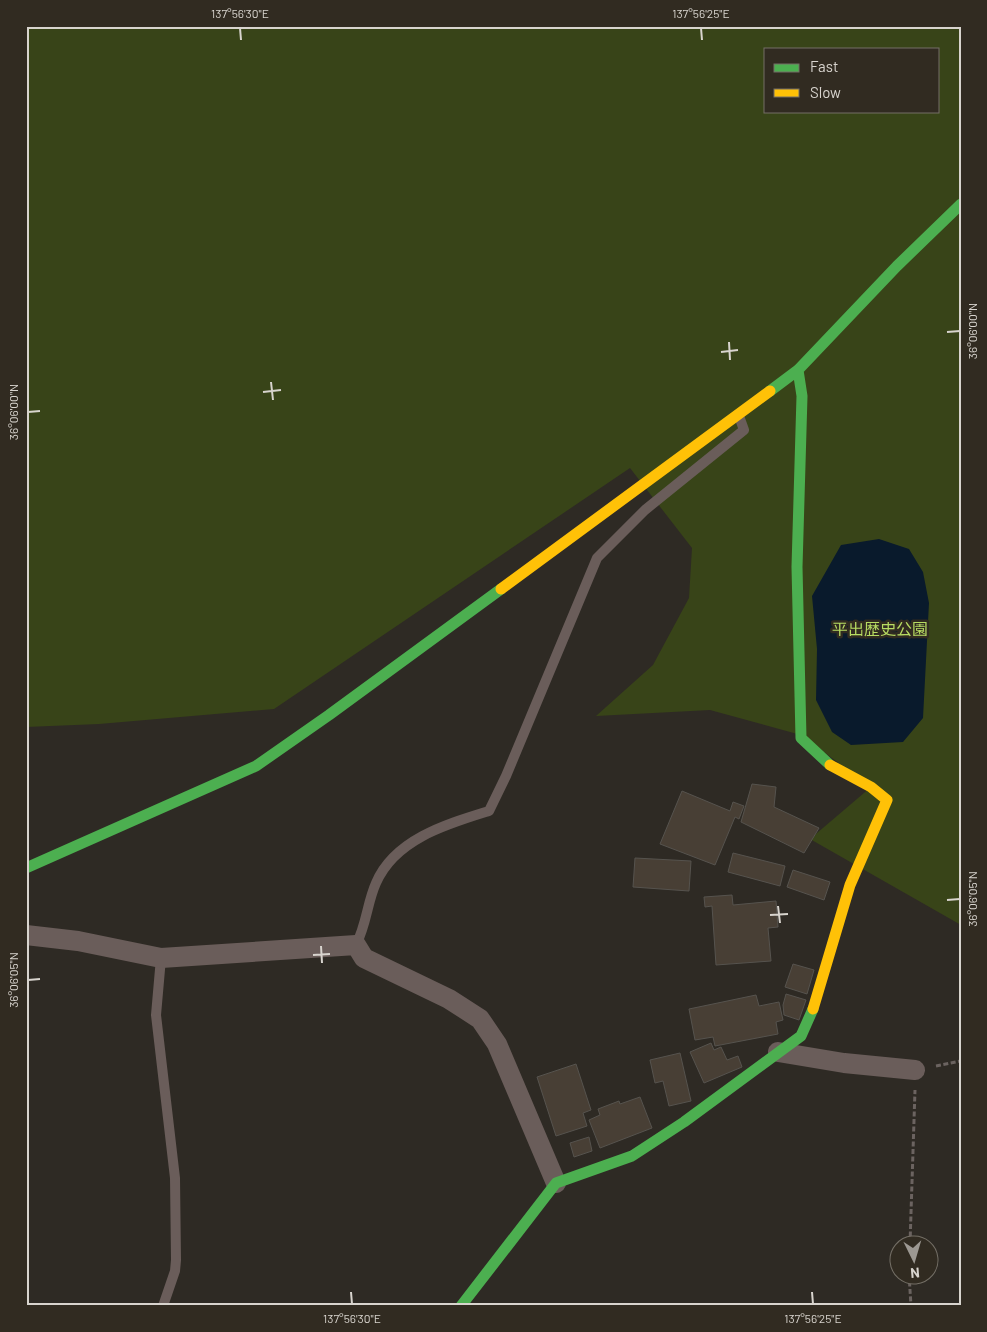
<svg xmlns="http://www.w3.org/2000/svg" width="987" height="1332" viewBox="0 0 987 1332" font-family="Barlow,'Noto Sans JP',sans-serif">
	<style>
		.green { fill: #384418; fill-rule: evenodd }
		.water { fill: #091a2c }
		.building { fill: #483f35; stroke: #56534e }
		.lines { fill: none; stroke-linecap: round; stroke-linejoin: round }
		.path { stroke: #6b6360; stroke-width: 3; stroke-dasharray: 5 2.5; stroke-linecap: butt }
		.lane { stroke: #6a5d5a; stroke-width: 10 }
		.street { stroke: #6a5d5a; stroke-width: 20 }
		.fast { stroke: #4caf50; stroke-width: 11 }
		.slow { stroke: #ffc107; stroke-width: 11 }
		.ticks { fill: none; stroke: #d8d4ce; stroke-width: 2 }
		.labels { text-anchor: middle; stroke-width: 5; stroke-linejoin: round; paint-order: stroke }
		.park-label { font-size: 16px; fill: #b7db62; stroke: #312b21 }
		.neatline { fill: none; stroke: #d8d4ce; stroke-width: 2 }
		.ticks-label { font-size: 12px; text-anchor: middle; fill: #d8d4ce }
	</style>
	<rect width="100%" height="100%" fill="#2e2a24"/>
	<!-- green -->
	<path class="green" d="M26 26H961V925L810 839 871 787 801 735 710 710 596 716 653 665 689 598 692 548 630 468 274 709 99 724 26 727ZM766 49H938V111H766Z"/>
	<!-- water -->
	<path class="water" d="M879 539 909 549 923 572 929 603 923 718 903 742 851 745 832 732 816 700 817 649 812 596 841 545Z"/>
	<!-- building -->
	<path class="building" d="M752 784 776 787 774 807 819 828 804 853 741 822Z
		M682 791 730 811 733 802 744 806 739 819 735 817 715 865 660 844Z
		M733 853 785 866 780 886 728 872Z
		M635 858 691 861 689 891 633 887Z
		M793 870 830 882 824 900 787 887Z
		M732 895 733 905 776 901 778 927 768 928 771 961 716 965 712 906 705 907 704 897Z
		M793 964 814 970 807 994 785 987Z
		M786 994 806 1000 799 1020 784 1015 783 1005Z
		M756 995 759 1006 779 1002 783 1020 776 1022 778 1034 715 1046 713 1037 695 1040 689 1009Z
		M711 1043 714 1050 721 1047 727 1060 738 1056 742 1067 704 1083 690 1052Z
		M680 1053 691 1101 669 1106 663 1081 655 1083 650 1060Z
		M576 1064 591 1110 583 1113 587 1126 556 1136 537 1077Z
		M640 1097 652 1128 600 1148 589 1120 600 1115 598 1109 619 1101 620 1104Z
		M589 1137 592 1151 574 1157 570 1143Z"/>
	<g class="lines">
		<!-- path -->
		<path class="path" d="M936 1066 961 1061
			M910 1244 915 1090
			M909 1274 911 1306"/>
		<!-- lane -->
		<path class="lane" d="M356 945C367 923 367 903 376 883 395 839 447 824 489 811L506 776 597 558 645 510 744 430 739 416
			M161 958 156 1015 175 1178 176 1260 175 1271 163 1306"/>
		<!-- street -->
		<path class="street" d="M26 935 78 941 161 958 356 945 364 958 449 999 480 1019 497 1044 556 1183
			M778 1052 844 1063 915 1070"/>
		<!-- fast -->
		<path class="fast" d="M798 370 802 396 797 567 801 738 830 765
			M770 391 798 370 897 266 961 204
			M26 868 256 766 329 715 501 589
			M461 1306 556 1183 632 1156 684 1122 801 1036 813 1009"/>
		<!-- slow -->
		<path class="slow" d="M501 589 770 391
			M813 1009 850 885 887 800 871 787 830 765"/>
	</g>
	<!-- ticks -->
	<path class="ticks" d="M240 28 241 40M701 28 702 40M947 332 960 331M729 342 730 360M721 352 738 350M271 382 273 400M263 392 281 390M28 412 40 411M947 900 960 899M778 906 780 923M770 915 788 914M321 946 322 963M313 955 330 954M28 980 40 979M351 1292 352 1304M812 1292 813 1304"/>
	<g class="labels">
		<!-- park labels -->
		<g class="park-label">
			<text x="880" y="635">平出歴史公園</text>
		</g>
	</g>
	<!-- border -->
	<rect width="987" height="1332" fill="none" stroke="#312b21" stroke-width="55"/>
	<!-- legend -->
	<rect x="764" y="48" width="175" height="65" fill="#312b21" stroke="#746f66"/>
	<rect x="774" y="64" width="25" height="8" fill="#4caf50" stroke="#746f66"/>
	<text x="810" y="72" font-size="15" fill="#d8d4ce">Fast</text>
	<rect x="774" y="89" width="25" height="8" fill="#ffc107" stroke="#746f66"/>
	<text x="810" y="98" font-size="15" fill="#d8d4ce">Slow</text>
	<!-- north arrow -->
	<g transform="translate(914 1260) rotate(175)"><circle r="24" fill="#312b21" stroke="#746f66"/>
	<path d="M0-4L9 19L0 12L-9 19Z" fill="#9c9892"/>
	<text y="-8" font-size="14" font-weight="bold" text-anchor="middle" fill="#d8d4ce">N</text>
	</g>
	<rect x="28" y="28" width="932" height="1276" class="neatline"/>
	<g class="ticks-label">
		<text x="240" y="18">137°56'30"E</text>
		<text x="701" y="18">137°56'25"E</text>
		<text transform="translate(973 331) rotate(-90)" y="4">36°06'00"N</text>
		<text transform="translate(14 412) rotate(-90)" y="4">36°06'00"N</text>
		<text transform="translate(973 899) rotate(-90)" y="4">36°06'05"N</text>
		<text transform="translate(14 980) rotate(-90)" y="4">36°06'05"N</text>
		<text x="352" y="1323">137°56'30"E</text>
		<text x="813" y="1323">137°56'25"E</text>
	</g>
</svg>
